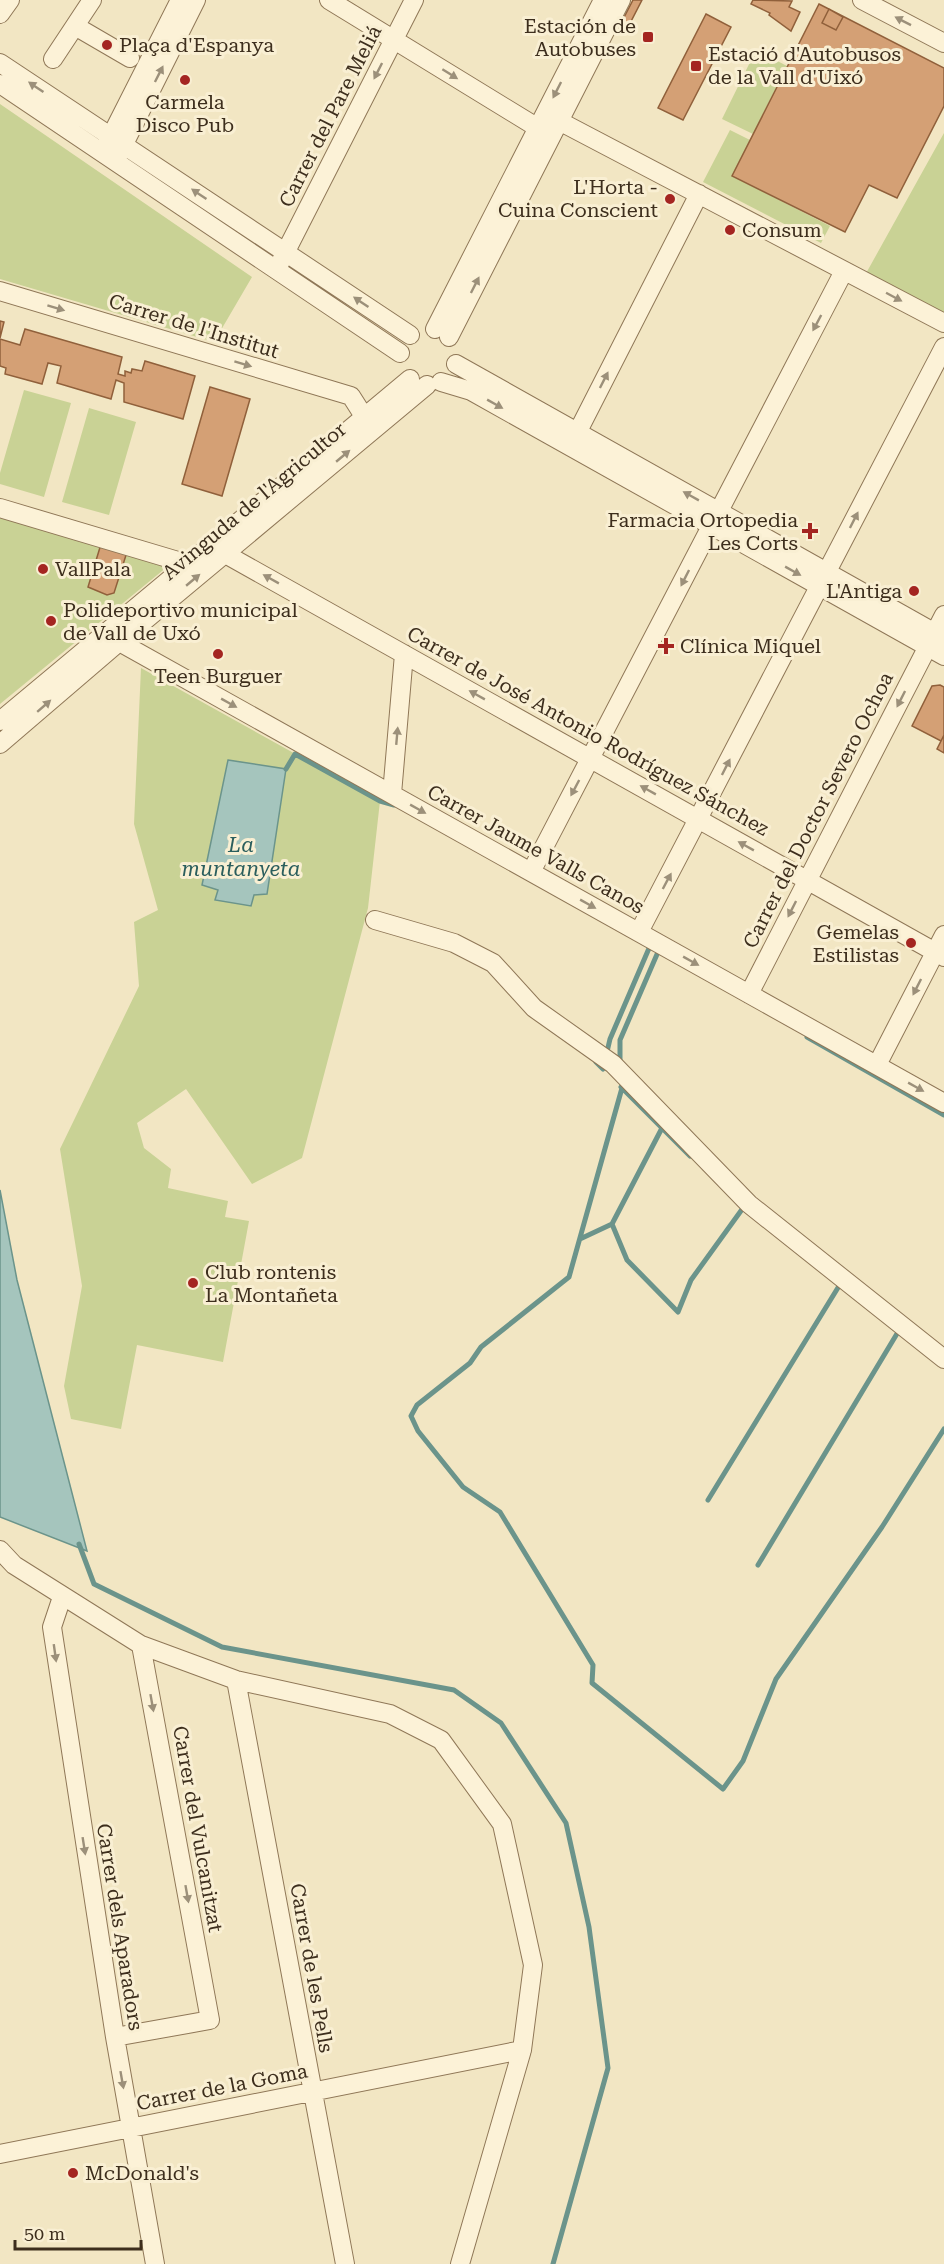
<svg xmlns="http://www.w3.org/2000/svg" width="944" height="2264" viewBox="0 0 944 2264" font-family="'Roboto Serif',serif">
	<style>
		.green { fill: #c9d295 }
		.water { fill: #a5c5bd; stroke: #6b948b; stroke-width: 1.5 }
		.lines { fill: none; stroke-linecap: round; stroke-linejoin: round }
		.stream { stroke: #6b948b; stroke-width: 5 }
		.building { fill: #d4a075; stroke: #90603b; stroke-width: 1.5 }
		.minor-casing { stroke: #8f7757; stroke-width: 20 }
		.minor { stroke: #fcf2d7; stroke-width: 18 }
		.oneway { fill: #9c907a }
		.poi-dot { fill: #a42521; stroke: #f9efd3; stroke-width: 2 }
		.labels { text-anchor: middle; stroke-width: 6; stroke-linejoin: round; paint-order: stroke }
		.poi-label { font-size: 20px; fill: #3d2e1d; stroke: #f9efd3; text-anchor: start }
		.street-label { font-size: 20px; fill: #3d2e1d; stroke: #f9efd3 }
		.water-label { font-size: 21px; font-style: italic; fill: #2b5e5d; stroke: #f9efd3 }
	</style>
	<rect width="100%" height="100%" fill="#f2e6c3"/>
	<!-- green -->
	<path class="green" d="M756 50 787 66 753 134 722 119Z
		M0 104 252 277 214 342 0 279Z
		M730 130 750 140 732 176 830 226 821 243 703 182Z
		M944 133V318L864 277Z
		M24 390 71 403 44 497 0 484V473Z
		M89 408 136 422 109 515 62 502Z
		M0 512 173 562 0 704Z
		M141 668 380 801 368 908 302 1158 252 1184 186 1089 137 1123 144 1148 171 1169 168 1188 228 1201 225 1217 249 1221 223 1362 137 1345 121 1429 71 1419 64 1386 82 1286 60 1149 139 986 134 922 158 910 134 824Z"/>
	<!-- water -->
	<path class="water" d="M228 760 286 769 267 894 254 895 251 906 215 900 218 890 202 885Z
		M0 1190 17 1280 87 1551 0 1517Z"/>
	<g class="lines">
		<!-- stream -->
		<path class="stream" d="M286 769 295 754 380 801 394 805
			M807 1037 944 1115
			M596 1062 603 1069 610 1039 650 946
			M620 1065V1040L658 952
			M621 1087 690 1156
			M622 1088 569 1277 481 1347 470 1363 417 1405 411 1416 418 1431 463 1487 500 1512 593 1665 592 1683 723 1789 743 1761 776 1679 882 1527 944 1429
			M612 1224 627 1260 678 1312 691 1280 743 1208
			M580 1239 612 1224 662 1128
			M708 1500 839 1286
			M79 1544 94 1584 222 1647 454 1690 501 1723 566 1823 589 1927 608 2068 553 2264
			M758 1565 898 1332"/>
	</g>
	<!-- building -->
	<path class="building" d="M633 0H642L624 35 617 31Z
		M753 0 792 1 789 7 800 12 791 31 769 15 770 13 751 4Z
		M819 4 944 68V106L897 198 869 185 845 232 732 176Z
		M829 9 843 17 836 30 822 23Z
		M706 14 731 27 683 120 658 108Z
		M0 321 4 322 0 338Z
		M25 329 122 357 118 374 125 376V371L131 373 132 369 142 371 145 361 195 376 183 419 124 402V383L116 380 111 399 57 383 61 366 48 363 42 384 5 374 6 368 0 366V339L20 345Z
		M210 387 250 399 222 496 182 484Z
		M101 544 127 552 114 593 107 595 88 587Z
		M940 685 944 687V735L941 741 912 726 932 686Z
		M944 735V753L937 749Z"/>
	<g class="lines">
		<!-- minor casing -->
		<g class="minor-casing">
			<path id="minor" d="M329 0 538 128
				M862 0 944 43
				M0 14 10 0
				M75 26 130 58
				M53 59 92 0
				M0 63 410 335
				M0 84 400 353
				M559 121 944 323
				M106 146 180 0
				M119 154 196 0
				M280 263 414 0
				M0 291 351 396 365 418
				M435 329 603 0
				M449 337 621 0
				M456 364 944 638
				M441 382 471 391 944 656
				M573 441 699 194
				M0 508 188 564
				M211 546 944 957
				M105 634 944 1103
				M0 721 410 379
				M0 744 119 642 427 385
				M392 794 404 654
				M531 872 844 271
				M375 920 454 943 493 963 534 1008 613 1064 749 1204 944 1359
				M639 932 944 347
				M749 994 944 615
				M877 1065 944 935
				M0 1550 14 1565 141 1645 236 1680 390 1714 441 1740 502 1824 533 1965 522 2050 460 2264
				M62 1597 52 1627 115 2037 155 2264
				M236 1680 345 2264
				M115 2037 210 2020 141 1645
				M0 2154 522 2050"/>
		</g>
		<!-- minor -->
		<use href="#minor" class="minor"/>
	</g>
	<!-- one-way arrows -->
	<defs><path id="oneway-solid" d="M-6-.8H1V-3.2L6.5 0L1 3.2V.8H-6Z" transform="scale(1.5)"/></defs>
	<g class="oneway">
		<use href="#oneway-solid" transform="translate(903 21) rotate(-153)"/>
		<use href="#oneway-solid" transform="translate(378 71) rotate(117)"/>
		<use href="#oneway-solid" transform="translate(159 74) rotate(-63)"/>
		<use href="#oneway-solid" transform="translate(450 74) rotate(32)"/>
		<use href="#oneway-solid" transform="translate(36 87) rotate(-146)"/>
		<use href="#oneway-solid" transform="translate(557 90) rotate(117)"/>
		<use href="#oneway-solid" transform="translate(199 194) rotate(-146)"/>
		<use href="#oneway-solid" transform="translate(475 285) rotate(-63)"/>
		<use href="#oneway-solid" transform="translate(894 297) rotate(28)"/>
		<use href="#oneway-solid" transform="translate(361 302) rotate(-146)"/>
		<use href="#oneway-solid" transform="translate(56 308) rotate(17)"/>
		<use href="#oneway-solid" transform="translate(817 323) rotate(118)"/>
		<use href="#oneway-solid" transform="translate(243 364) rotate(17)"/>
		<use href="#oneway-solid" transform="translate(604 380) rotate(-63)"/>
		<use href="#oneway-solid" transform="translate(495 404) rotate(29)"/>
		<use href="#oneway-solid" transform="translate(343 456) rotate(-40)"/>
		<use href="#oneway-solid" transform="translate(691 496) rotate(-151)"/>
		<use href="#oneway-solid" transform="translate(854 520) rotate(-63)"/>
		<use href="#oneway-solid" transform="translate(793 571) rotate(29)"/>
		<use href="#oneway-solid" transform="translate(685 578) rotate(117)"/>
		<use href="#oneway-solid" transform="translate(271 579) rotate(-151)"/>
		<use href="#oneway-solid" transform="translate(193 580) rotate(-40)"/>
		<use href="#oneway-solid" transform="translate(477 695) rotate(-151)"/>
		<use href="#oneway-solid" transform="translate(901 699) rotate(117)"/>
		<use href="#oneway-solid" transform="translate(229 703) rotate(29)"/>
		<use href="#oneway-solid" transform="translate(44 706) rotate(-41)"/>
		<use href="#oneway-solid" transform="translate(397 736) rotate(-85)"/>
		<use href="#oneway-solid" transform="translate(726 767) rotate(-63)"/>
		<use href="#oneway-solid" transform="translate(575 788) rotate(118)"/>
		<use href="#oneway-solid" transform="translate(648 790) rotate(-151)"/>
		<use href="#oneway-solid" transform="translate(418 809) rotate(29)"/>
		<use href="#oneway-solid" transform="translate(746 846) rotate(-151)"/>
		<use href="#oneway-solid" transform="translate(667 881) rotate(-62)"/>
		<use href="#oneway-solid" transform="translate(588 904) rotate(29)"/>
		<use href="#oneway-solid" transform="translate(792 909) rotate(117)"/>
		<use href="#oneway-solid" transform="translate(691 961) rotate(29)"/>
		<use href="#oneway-solid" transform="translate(917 987) rotate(117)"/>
		<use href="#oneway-solid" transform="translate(916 1087) rotate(29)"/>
		<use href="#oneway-solid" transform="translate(55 1653) rotate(82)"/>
		<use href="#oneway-solid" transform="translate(152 1703) rotate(80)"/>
		<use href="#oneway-solid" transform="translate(84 1846) rotate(81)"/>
		<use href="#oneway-solid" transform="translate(187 1894) rotate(80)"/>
		<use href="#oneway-solid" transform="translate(122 2080) rotate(80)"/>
	</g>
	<!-- markers -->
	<g class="poi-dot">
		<rect x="642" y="31" width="12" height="12" rx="3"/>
		<circle cx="107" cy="45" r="6"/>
		<rect x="690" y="60" width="12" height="12" rx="3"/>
		<circle cx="185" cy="80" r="6"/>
		<circle cx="670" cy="199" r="6"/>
		<circle cx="730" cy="230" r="6"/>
		<path d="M807 522h6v6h6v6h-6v6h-6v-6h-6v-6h6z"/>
		<circle cx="43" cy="569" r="6"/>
		<circle cx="914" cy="591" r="6"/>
		<circle cx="51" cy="621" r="6"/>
		<path d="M663 637h6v6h6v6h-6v6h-6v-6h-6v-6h6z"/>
		<circle cx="218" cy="654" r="6"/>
		<circle cx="911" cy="943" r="6"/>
		<circle cx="193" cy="1283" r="6"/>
		<circle cx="73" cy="2173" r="6"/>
	</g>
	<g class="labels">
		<!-- poi labels -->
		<g class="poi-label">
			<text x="636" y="33" text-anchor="end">Estación de<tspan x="636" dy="23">Autobuses</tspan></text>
			<text x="119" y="52">Plaça d'Espanya</text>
			<text x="708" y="61">Estació d'Autobusos<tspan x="708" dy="23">de la Vall d'Uixó</tspan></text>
			<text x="185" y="109" text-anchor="middle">Carmela<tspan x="185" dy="23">Disco Pub</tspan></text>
			<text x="658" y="194" text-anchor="end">L'Horta -<tspan x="658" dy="23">Cuina Conscient</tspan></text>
			<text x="742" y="237">Consum</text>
			<text x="798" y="527" text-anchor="end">Farmacia Ortopedia<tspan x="798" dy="23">Les Corts</tspan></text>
			<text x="55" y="576">VallPala</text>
			<text x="902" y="598" text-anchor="end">L'Antiga</text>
			<text x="63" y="617">Polideportivo municipal<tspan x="63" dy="23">de Vall de Uxó</tspan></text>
			<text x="680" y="653">Clínica Miquel</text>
			<text x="218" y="683" text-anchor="middle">Teen Burguer</text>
			<text x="899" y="939" text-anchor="end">Gemelas<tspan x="899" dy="23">Estilistas</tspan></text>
			<text x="205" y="1279">Club rontenis<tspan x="205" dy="23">La Montañeta</tspan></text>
			<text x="85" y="2180">McDonald's</text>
		</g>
		<!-- street labels -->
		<g class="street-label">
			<text transform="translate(330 116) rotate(-63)" y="7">Carrer del Pare Meliá</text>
			<text transform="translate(194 326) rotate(17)" y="7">Carrer de l'Institut</text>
			<text transform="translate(254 501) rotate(-40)" y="7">Avinguda de l'Agricultor</text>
			<text transform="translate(588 731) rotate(29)" y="7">Carrer de José Antonio Rodríguez Sánchez</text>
			<text transform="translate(818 810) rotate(-63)" y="7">Carrer del Doctor Severo Ochoa</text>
			<text transform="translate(536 849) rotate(29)" y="7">Carrer Jaume Valls Canos</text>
			<text transform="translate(198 1829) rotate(80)" y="7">Carrer del Vulcanitzat</text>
			<text transform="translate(120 1927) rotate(81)" y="7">Carrer dels Aparadors</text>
			<text transform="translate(312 1968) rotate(80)" y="7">Carrer de les Pells</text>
			<text transform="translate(222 2087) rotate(-11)" y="7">Carrer de la Goma</text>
		</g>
		<!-- water labels -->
		<g class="water-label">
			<text x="241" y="852">La<tspan x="241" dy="24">muntanyeta</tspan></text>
		</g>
	</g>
	<!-- scale -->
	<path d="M15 2240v9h126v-9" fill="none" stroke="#3d2e1d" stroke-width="3"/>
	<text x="24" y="2240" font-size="18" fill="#3d2e1d" stroke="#f9efd3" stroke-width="4.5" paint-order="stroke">50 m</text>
</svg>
